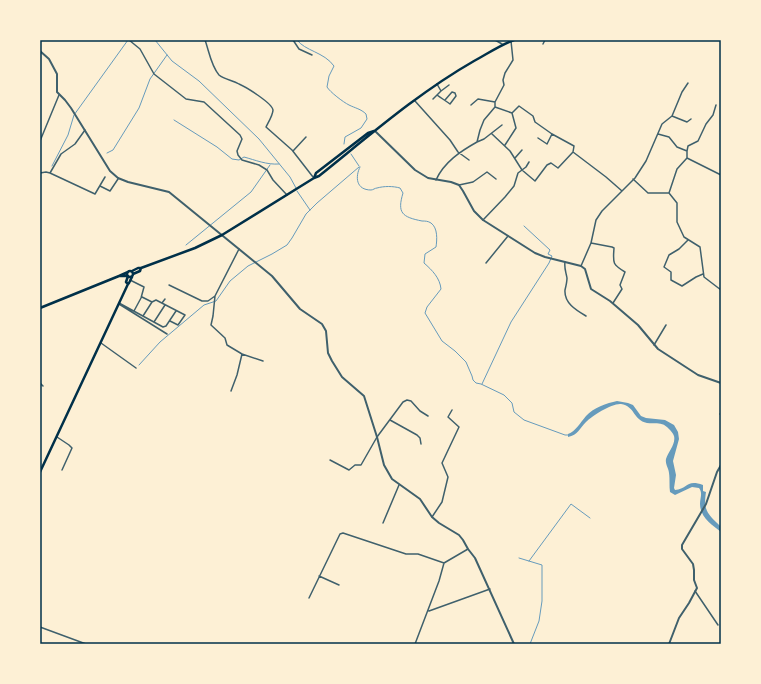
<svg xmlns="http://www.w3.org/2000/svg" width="761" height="684" viewBox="0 0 761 684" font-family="Raleway,sans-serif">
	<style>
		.water { fill: #669bbc }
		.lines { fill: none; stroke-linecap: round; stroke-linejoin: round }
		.stream { stroke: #669bbc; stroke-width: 1 }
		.minor { stroke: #3f606c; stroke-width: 1.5 }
		.tertiary { stroke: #3f606c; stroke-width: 2 }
		.secondary { stroke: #003049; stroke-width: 2.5 }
		.neatline { fill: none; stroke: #003049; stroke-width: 1.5 }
	</style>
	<rect width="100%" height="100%" fill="#fdf0d5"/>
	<!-- water -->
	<path class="water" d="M617 401 628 403 633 405 641 416 646 418 665 420 674 425 678 432 679 439 673 461 676 475 674 488 675 490C688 489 686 479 703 485V491L706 492C703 511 708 514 721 527V532C712 525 700 517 700 504 700 498 703 493 699 488L692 487 675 495 670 492C669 486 670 480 669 473 669 469 665 464 666 459 668 452 676 444 674 436 673 433 671 431 669 429 662 421 656 424 647 423 633 420 635 406 621 404 612 403 592 416 586 422 580 428 578 435 568 437V434C576 431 580 423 586 416 593 408 607 403 617 401Z"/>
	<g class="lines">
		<!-- stream -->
		<path class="stream" d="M155 40 172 61 199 81 259 139 290 177 296 188
			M297 40C305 51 324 52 334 66L329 76 327 87C330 92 343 102 349 105 355 108 361 109 366 114L367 119 361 128 345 137 344 144
			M174 120 217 147 232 159 239 160 244 157C255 160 267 165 279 164
			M107 153 113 150 139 108 150 79 167 55
			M351 154 359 166
			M52 166 68 135 74 115 128 40
			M360 167C355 177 356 190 371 190 373 190 375 188 377 188 384 186 393 186 400 188L403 193C397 213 402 217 422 221 425 221 428 221 431 223 438 228 437 240 436 247L425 254 424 263C432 270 440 278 441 289L427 307 425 313 442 341 455 351 466 362 472 376 473 380 476 383 481 384 504 395 512 403 514 412 524 420 565 435H568
			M297 191 310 210
			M186 245 251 192 270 165
			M139 365 160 342 204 305 216 301 230 281 248 266 272 254 287 245 292 238 306 214 317 203 359 167
			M482 384 511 322 549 263 552 256 548 254 550 250 524 226
			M519 558 542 565V601L539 621 530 644
			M529 561 571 504 590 518"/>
		<!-- minor -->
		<path class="minor" d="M129 40 140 49 154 74 186 99 204 102 240 135 242 139 237 151 238 155 242 160 259 165 267 170 273 180 287 195
			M205 40C209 51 211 66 219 75 225 80 233 80 239 84 246 87 272 103 273 110 273 115 268 123 266 127L292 150 313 177
			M293 40 299 49 312 55
			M495 40 502 44
			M543 44 545 40
			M437 84 441 91 437 95C441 98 446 101 450 104L456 96 455 93 452 92 445 100
			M441 91 449 85
			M433 99 437 95
			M415 101 450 140 458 152 469 160
			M471 105 478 99 495 102
			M495 107 512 113 519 106 533 116 535 122 552 134 574 146 573 152 606 177 622 191
			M672 116 682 92 688 83
			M492 134 510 151 522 170 535 181 547 165 551 163 558 168 573 152
			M658 134 669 137 677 147 687 151V158L721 175
			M538 138 547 144 552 134
			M40 141 59 95
			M477 142 484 139 502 125
			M505 145 516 128 512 113
			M293 151 306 137
			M687 151 688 146 698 141 706 124 713 115 716 105
			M515 158 522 150
			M40 173 46 172 50 173 95 194 105 177
			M50 173 61 154 75 144 85 130
			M633 179 648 193H669L677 203V222L684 237 700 247 704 277 721 290
			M436 180C444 162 461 151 477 142L480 130 484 120 495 107V102L504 85 503 80 505 73 513 60 511 41
			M459 185 473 182 487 172 496 179
			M100 186 110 191 118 179
			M669 193 677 169 687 158
			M483 220 505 197 514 186 518 173 526 167 529 162
			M688 240 679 249 669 255 664 267 671 272V280L682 286 696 277 703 274
			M591 243 612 247 614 248C613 263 612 264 625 272L620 285 622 289 613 303
			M565 262C564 268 566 272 567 278 567 282 566 286 565 290 564 303 576 310 586 316
			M486 263 508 236
			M581 266 591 243 596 220 602 211 635 178 646 161 662 124 672 116 687 122 691 119
			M130 280 144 287 141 298 134 311
			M169 285 202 301H208L215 296
			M142 297 152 302 143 316
			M152 302 156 300 185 315 178 325 170 321
			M119 303 163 327 166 326 176 311
			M162 303 165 299
			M119 304 167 334
			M154 322 165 305
			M101 343 136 368
			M654 345 666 325
			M242 354 263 361
			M40 383 43 386
			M231 391 237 375 242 354 227 345 225 338 211 325 213 316 215 296 239 249
			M720 414H721
			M390 420 417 435 420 438 421 444
			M57 437 69 445 72 448 62 470
			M330 460 349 470 355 465H361L377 437 403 402 407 400 411 401 420 411 428 416
			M432 517 442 502 448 477 442 463 459 427 448 417 452 410
			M383 523 399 485
			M319 576 339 585
			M695 591 718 625
			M309 598 340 534 343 533 406 554H418L444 563
			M429 611 490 589
			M40 627 86 644
			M415 644 439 581 444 563 468 549"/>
		<!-- tertiary -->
		<path class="tertiary" d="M40 51 49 59 57 74V92L65 100 71 108 110 171 118 178 128 182 169 192 272 276 300 309 322 324 326 331 328 353 332 361 342 377 364 396 377 437 384 465 392 479 420 499 432 517 439 523 459 535 463 540 468 549 475 558 514 644
			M375 131 415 170 428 178 451 182 459 185 463 191 474 211 483 220 535 253 545 257 581 266 585 269 591 289 610 301 638 325 658 349 698 375 721 383
			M669 644 679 618 689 603 697 588 694 580V570L693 564 682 549V545L706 504 717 472 721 465"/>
		<!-- secondary -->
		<path class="secondary" d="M314 178 316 173 368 133 374 131
			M141 268 195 248 222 235 314 178 319 176C369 136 418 93 474 61 487 54 500 45 514 40
			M127 274a3 3 0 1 1 6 0a3 3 0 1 1-6 0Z
			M132 271 138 268H141L140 271 133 274
			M128 272 119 276H128
			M128 276 126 282 128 284 129 283 132 277
			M40 308 119 276
			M40 472 128 284"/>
	</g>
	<!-- border -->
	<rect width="761" height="684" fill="none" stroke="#fdf0d5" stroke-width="82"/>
	<rect x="41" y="41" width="679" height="602" class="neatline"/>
</svg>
